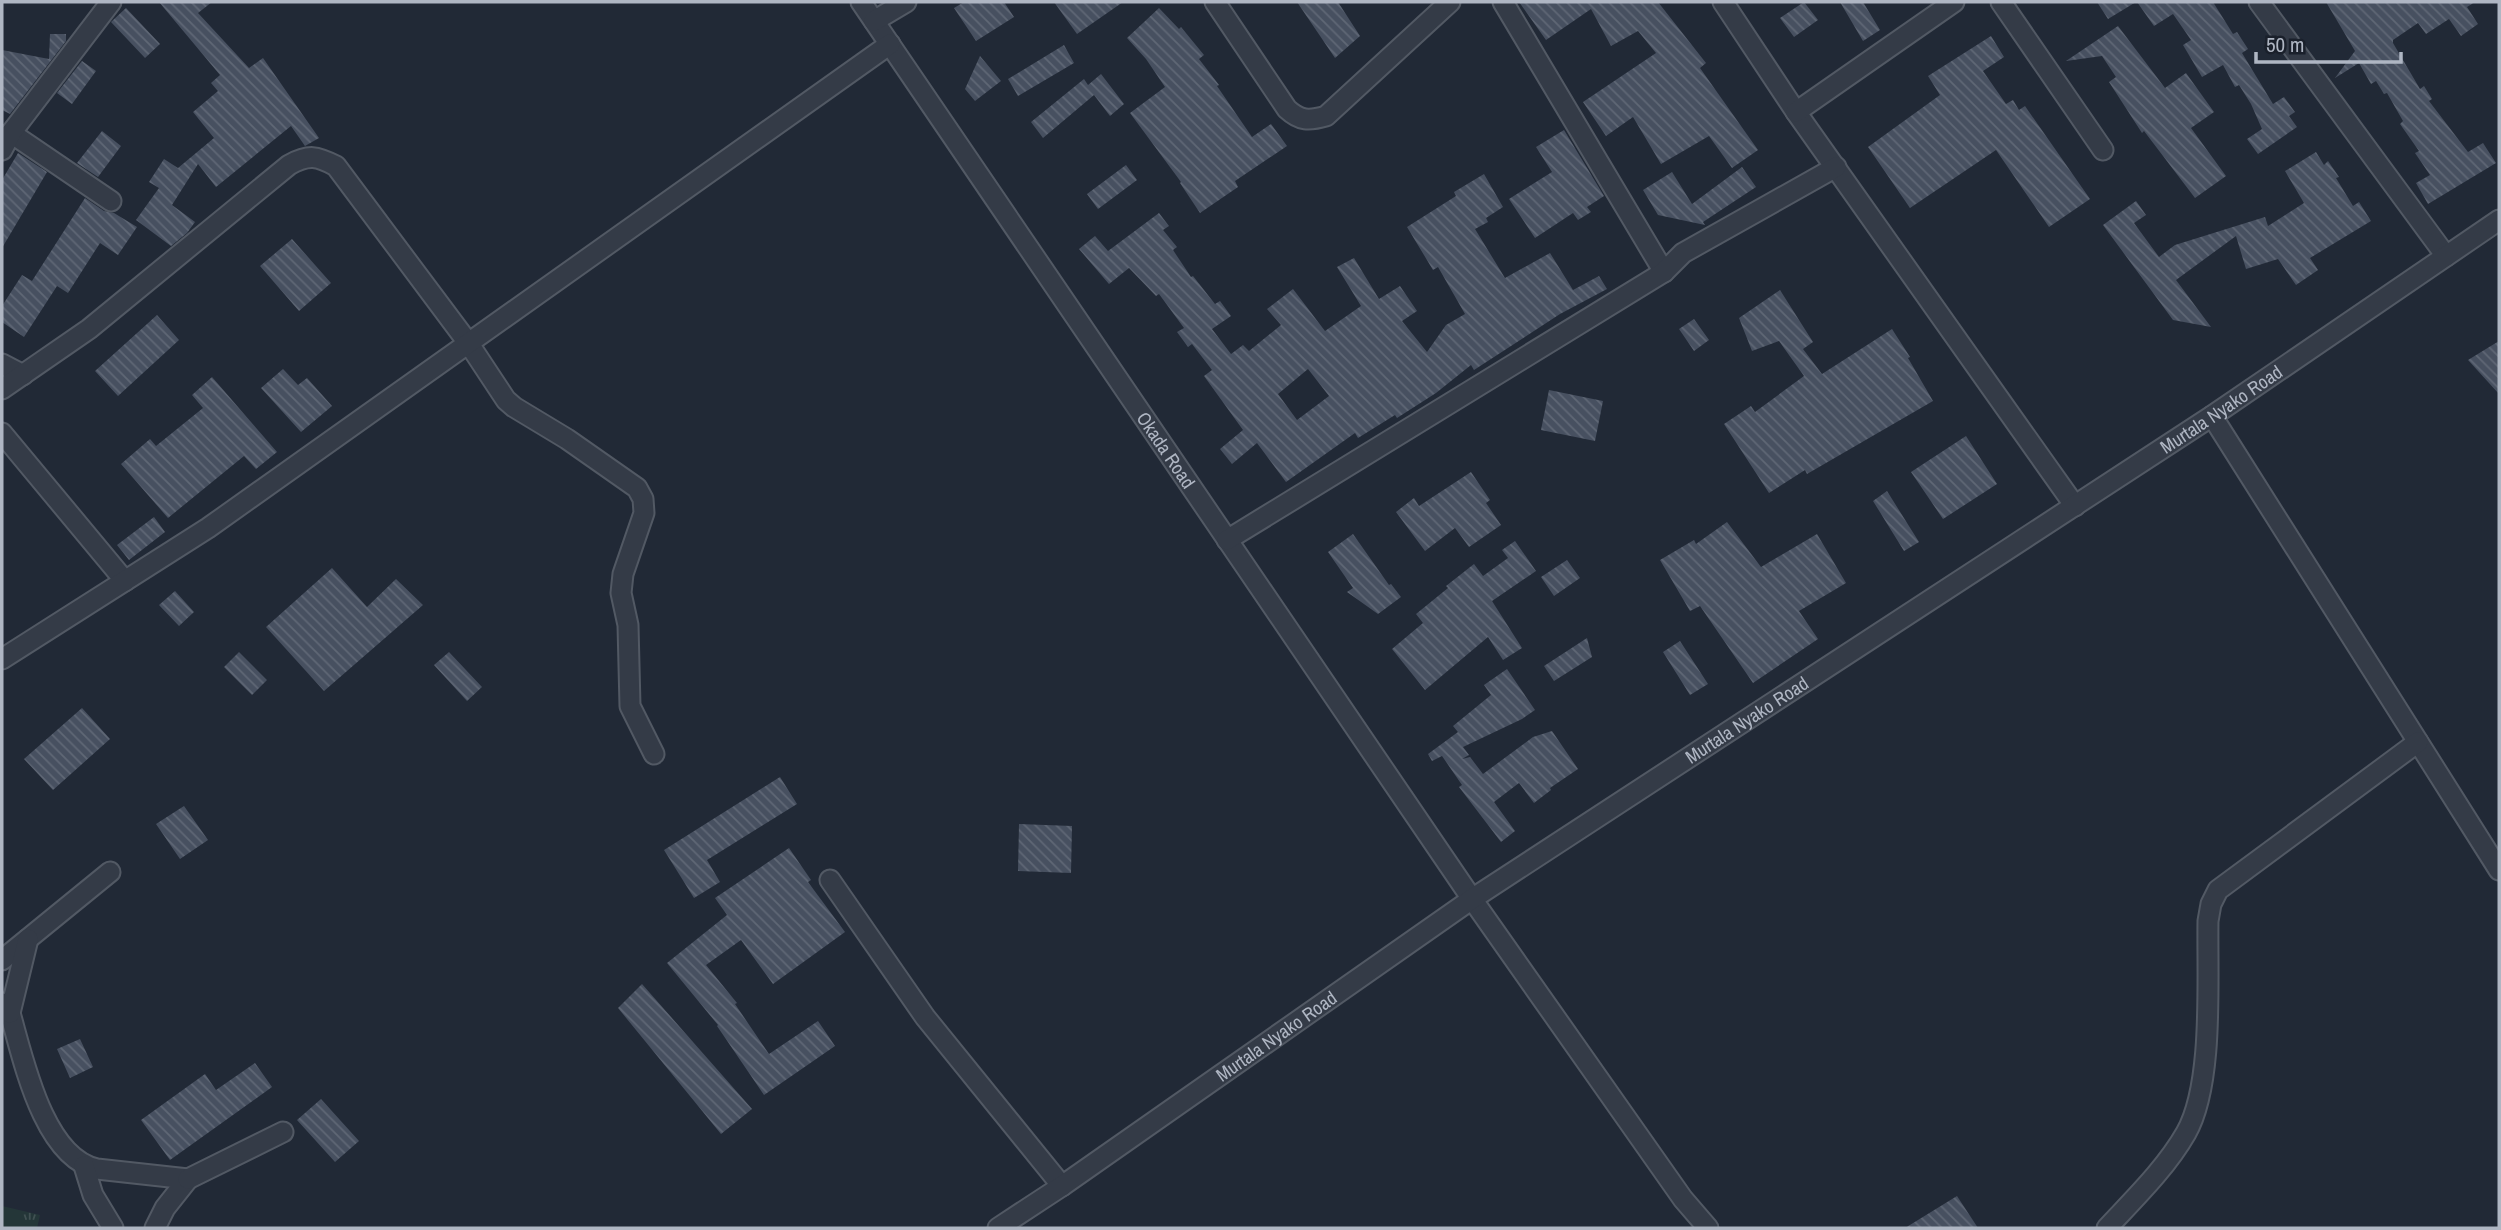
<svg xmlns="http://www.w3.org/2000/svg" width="2501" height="1230" viewBox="0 0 2501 1230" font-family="'Archivo Narrow',sans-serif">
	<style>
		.grass { fill: url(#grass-tufts) }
		.building { fill: url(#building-back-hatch); fill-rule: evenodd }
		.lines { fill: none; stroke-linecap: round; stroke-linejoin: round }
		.minor-casing { stroke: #525964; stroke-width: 23 }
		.minor { stroke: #343b47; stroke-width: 19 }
		.labels { text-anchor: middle; stroke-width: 5; stroke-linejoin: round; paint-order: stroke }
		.street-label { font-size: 19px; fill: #afb6c3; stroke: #1a202b }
	</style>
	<defs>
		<pattern id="grass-tufts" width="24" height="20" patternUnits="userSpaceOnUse" patternTransform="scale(1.75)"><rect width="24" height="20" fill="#243638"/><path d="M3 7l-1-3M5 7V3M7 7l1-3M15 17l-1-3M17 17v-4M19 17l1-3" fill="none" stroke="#415153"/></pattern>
		<pattern id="building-back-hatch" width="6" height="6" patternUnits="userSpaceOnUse" patternTransform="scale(1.75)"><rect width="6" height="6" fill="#475060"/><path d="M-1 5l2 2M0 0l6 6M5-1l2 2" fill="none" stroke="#5f6775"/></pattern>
	</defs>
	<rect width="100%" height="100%" fill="#212936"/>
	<!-- grass -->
	<path class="grass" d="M2 1206 40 1215 37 1228H2Z"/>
	<!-- building -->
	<path class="building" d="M159 2H212L198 13 249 68 263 58 319 138 305 146 291 126 216 187 198 164 172 205 195 222 187 233 171 246 136 220 159 188 149 182 164 159 178 168 214 138 193 112 218 91 211 83 220 75Z
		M964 2H1004L1014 17 976 41 954 8Z
		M1054 2H1123L1077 34Z
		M1297 2H1338L1360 36 1335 58Z
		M1519 2H1658L1706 63 1700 68 1758 150 1732 168 1709 136 1661 164 1633 117 1606 136 1583 102 1656 53 1638 31 1611 46 1591 9 1546 40Z
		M1804 2 1818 20 1794 37 1780 18Z
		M1840 2H1863L1880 30 1863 41Z
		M2097 2H2136L2108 19Z
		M2137 2H2213L2233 34 2237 32 2248 49 2242 53 2273 104 2284 97 2295 112 2289 116 2297 127 2258 154 2247 139 2262 129 2251 104 2239 85 2235 87 2223 65 2202 77 2183 45 2191 40 2173 14 2154 26Z
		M2326 2H2475L2467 7 2478 24 2461 36 2449 19 2426 34 2418 23 2393 40V43L2420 89 2424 86 2432 99 2429 101 2468 152 2483 143 2496 163 2428 204 2416 183 2430 175 2415 153 2419 151 2400 124 2403 121 2387 93 2384 94 2376 81 2371 84 2359 63 2335 78 2355 51Z
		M126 8 160 44 145 58 111 22Z
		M1159 8 1179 29 1181 27 1204 55 1199 59 1219 85 1217 86 1252 137 1271 124 1287 146 1235 181 1238 187 1200 213 1180 183 1181 182 1130 113 1165 87 1146 59 1127 38Z
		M2118 26 2165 88 2186 73 2214 112 2191 128 2226 176 2195 198 2144 131 2142 133 2109 82 2116 77 2102 56 2066 61Z
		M50 34H66V41L10 114 2 110V50L49 59Z
		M1991 36 2004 57 1983 71 2006 104 2013 100 2019 110 2025 106 2090 199 2049 227 1996 150 1910 208 1868 147 1940 95 1928 76Z
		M1064 45 1074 63 1018 96 1008 79Z
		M980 56 1001 81 975 101 965 89Z
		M82 61 96 71 72 104 57 93Z
		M1101 74 1124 104 1110 116 1094 95 1043 138 1031 122 1084 79 1088 85Z
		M1564 130 1604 196 1587 207 1591 212 1578 220 1573 213 1535 238 1509 199 1552 172 1536 147Z
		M102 131 121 146 98 177 77 163Z
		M2316 152 2324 165 2328 161 2339 177 2336 178 2353 206 2359 202 2371 221 2310 258 2318 270 2296 285 2278 259 2246 269 2236 236 2176 280 2211 327 2173 320 2103 225 2136 201 2146 215 2134 223 2159 257 2175 245 2265 217 2268 226 2304 203 2285 171Z
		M18 153 47 172 2 248V180Z
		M1126 165 1137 180 1098 209 1087 194Z
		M1742 167 1756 187 1703 222 1705 225 1658 215 1643 190 1672 172 1692 204Z
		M1484 174 1503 207 1486 218 1488 222 1475 229 1505 278 1550 253 1573 290 1599 276 1607 289 1560 314 1474 370 1471 365 1436 393 1397 418 1395 415 1358 438 1355 433 1286 482 1257 443 1232 464 1220 449 1243 430 1204 376 1212 370 1192 344 1188 347 1177 332 1184 328 1159 294 1156 296 1129 268 1109 284 1079 249 1095 236 1108 251 1159 213 1169 226 1163 230 1177 247 1173 250 1191 277 1193 276 1215 304 1220 301 1231 316 1212 329 1231 354 1243 345 1249 351 1281 325 1267 309 1293 289 1325 331 1361 306 1337 267 1354 258 1379 299 1400 286 1417 311 1402 321 1427 352 1446 325 1465 314 1438 267 1433 270 1407 227 1456 196 1454 192ZM1308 369 1329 396 1297 420 1278 394Z
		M85 198 104 211 114 213 137 227 118 255 100 243 68 293 57 286 24 337 2 322V306L22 275 32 281Z
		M292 239 331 283 299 311 260 266Z
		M1780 290 1813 342 1803 349 1822 374 1892 329 1910 357 1908 358 1933 401 1807 474 1805 470 1769 493 1724 424 1751 406 1755 412 1804 376 1779 341 1752 351 1739 318Z
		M157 315 179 340 118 396 95 371Z
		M1694 319 1709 340 1694 351 1679 329Z
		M2499 341V394L2468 360Z
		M283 369 298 385 307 378 332 406 301 432 261 388Z
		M212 377 277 452 256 469 244 456 168 518 121 464 150 439 156 446 203 408 192 395Z
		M1549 390 1603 401 1595 441 1541 430Z
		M1966 436 1997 484 1943 519 1911 472Z
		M1471 472 1490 500 1486 503 1501 525 1469 547 1455 528 1425 551 1396 512 1414 498 1419 506Z
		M1887 491 1919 542 1904 551 1873 501Z
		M154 517 165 532 129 560 117 545Z
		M1727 522 1761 567 1817 534 1846 583 1799 611 1818 639 1753 683 1700 606 1690 611 1660 560 1694 540 1696 544Z
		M1353 534 1389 585 1391 584 1401 597 1378 614 1347 592 1353 588 1328 552Z
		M1515 541 1536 571 1492 601 1522 648 1503 660 1488 637 1425 690 1392 649 1423 623 1416 614 1448 588 1446 586 1474 564 1483 576 1508 558 1502 550Z
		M1567 560 1580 578 1554 596 1541 577Z
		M332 568 367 607 396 579 423 605 324 691 266 627Z
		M175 591 194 612 179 626 159 605Z
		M1587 638 1592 657 1554 681 1544 666Z
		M1680 641 1708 684 1690 695 1663 652Z
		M239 652 267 680 252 695 224 667Z
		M449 652 482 687 467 701 434 665Z
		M1507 669 1535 710 1522 719 1463 747 1469 755 1462 759 1470 757 1483 774 1533 737 1552 731 1578 769 1550 788 1551 790 1534 803 1519 783 1494 802 1515 831 1501 842 1459 787 1462 785 1442 756 1432 761 1428 754 1458 732 1453 726 1491 695 1484 685Z
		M82 708 110 739 53 790 24 759Z
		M780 777 797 804 707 860 720 882 694 898 664 850Z
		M184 806 208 840 180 859 156 824Z
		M1019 824 1072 826 1071 873 1018 871Z
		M789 848 811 880 808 882 845 932 773 984 741 940 706 965 737 1003 735 1004 769 1054 818 1021 835 1046 764 1095 717 1026 718 1025 667 963 727 915 715 898Z
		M642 984 752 1109 721 1134 618 1008Z
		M80 1039 93 1067 70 1078 57 1049Z
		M255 1063 272 1087 170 1160 141 1120 205 1074 216 1090Z
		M321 1099 359 1141 335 1162 297 1120Z
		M1957 1196 1978 1228H1905Z"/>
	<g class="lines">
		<!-- minor casing -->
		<g class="minor-casing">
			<g id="minor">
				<path id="s1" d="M861 2 1472 899 1683 1199 1708 1228"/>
				<path d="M1215 2 1287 109C1300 121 1309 121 1326 116L1450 2"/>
				<path d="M1503 2 1664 272"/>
				<path d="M1723 2 1796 112 2075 506"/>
				<path d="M2001 2 2103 150"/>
				<path d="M2259 2 2446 256"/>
				<path d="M874 21 906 2"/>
				<path d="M1796 112 1954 2"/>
				<path d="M11 133 111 201"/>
				<path d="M2 150 11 133 111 2"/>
				<path d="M2 364 23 375"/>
				<path d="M2 389 89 329 289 165C309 154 317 156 336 166L469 344 506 400 514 407 567 439 637 488 643 499 644 513 623 574 621 593 628 625 630 706 654 754"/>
				<path d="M2212 416 2499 870"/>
				<path d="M2 433 125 581"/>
				<path d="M1227 540 1664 272 1683 253 1836 167"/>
				<path d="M2 659 208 528 890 44"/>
				<path d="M830 880 925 1017 1062 1186"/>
				<path d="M2 960 110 872"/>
				<path d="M2 1003 10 1013C23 1058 43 1157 97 1169L188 1179 165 1208 155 1228"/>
				<path d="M10 1013 28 939"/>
				<path d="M84 1166 93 1195 113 1228"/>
				<path d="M188 1179 283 1132"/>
				<path id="s2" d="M998 1228 1062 1186 1472 899 2212 416 2499 220"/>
				<path d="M2107 1228C2134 1199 2166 1168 2186 1133 2214 1084 2207 979 2208 921L2211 904 2218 890 2418 742"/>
			</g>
		</g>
		<!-- minor -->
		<use href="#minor" class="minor"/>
	</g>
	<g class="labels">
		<!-- street labels -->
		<g class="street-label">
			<text dy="7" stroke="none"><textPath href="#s2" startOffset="1472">Murtala Nyako Road</textPath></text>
			<text dy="7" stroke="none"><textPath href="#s1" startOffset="542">Okada Road</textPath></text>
			<text dy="7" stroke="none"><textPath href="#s2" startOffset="905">Murtala Nyako Road</textPath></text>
			<text dy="7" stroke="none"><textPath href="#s2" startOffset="338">Murtala Nyako Road</textPath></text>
		</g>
	</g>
	<!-- border -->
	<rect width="2501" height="1230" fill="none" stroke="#afb6c3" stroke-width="7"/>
	<!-- scale -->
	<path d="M2256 52v10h145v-10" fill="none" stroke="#afb6c3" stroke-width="3.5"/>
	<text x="2266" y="52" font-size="21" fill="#afb6c3" stroke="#1a202b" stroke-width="5" paint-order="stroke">50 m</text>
</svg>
